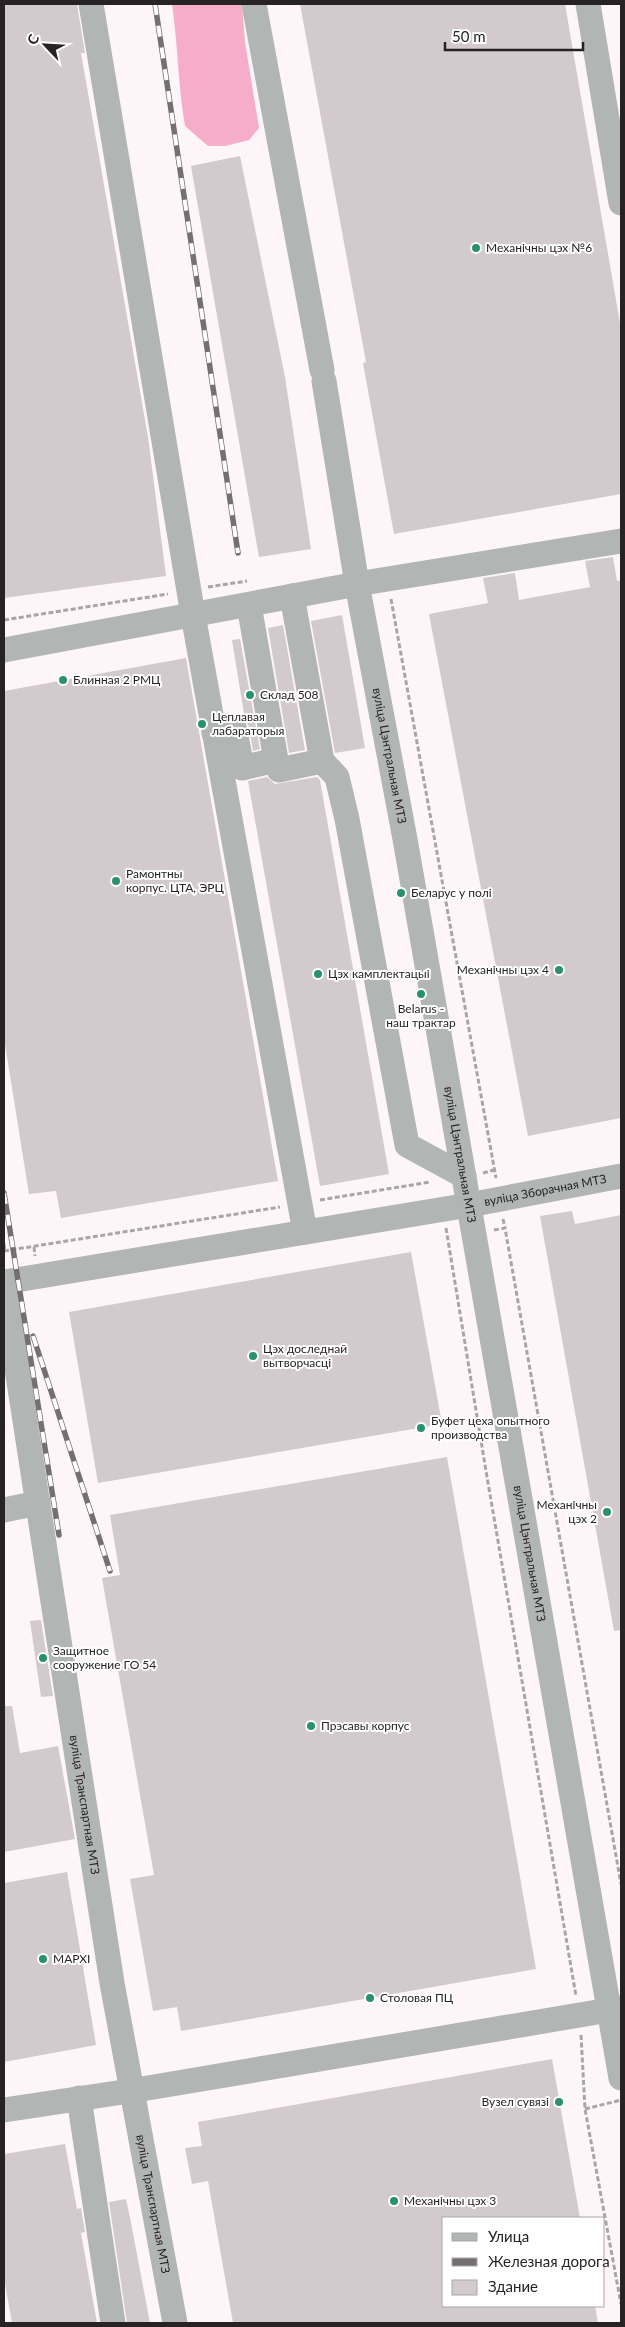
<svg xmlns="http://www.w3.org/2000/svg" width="625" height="2327" viewBox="0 0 625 2327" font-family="Lato,sans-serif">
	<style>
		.forest { fill: #f5adc9 }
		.building { fill: #d3cacd }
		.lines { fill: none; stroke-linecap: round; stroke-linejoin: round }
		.path { stroke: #aba4a7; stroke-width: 3; stroke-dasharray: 5 2.5; stroke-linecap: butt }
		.minor { stroke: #b1b5b3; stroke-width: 25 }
		.rail-casing { stroke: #756f71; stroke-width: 5.5 }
		.rail { stroke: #fff; stroke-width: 4; stroke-dasharray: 11; stroke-linecap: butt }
		.poi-dot { fill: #29916e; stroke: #fff; stroke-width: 2 }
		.labels { text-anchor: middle; stroke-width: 4; stroke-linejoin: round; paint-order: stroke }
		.poi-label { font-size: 12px; fill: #272325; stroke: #fff; text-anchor: start }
		.street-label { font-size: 12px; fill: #272325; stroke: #fff }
	</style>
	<rect width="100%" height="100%" fill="#fef5f8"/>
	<!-- forest -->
	<path class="forest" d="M172 4H242L245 42 259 128 249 140 225 146H208L185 126C178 86 178 45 172 4Z"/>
	<!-- building -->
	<path class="building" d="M4 4H77L85 53H81L148 437 166 576 4 598Z
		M300 4H565L621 329V494L394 534 363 363 366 362Z
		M240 156 285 377 311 549 259 557 191 166Z
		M613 557 617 581 621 580V1118L528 1136 429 614 488 603 483 578 515 573 519 600 590 587 585 561Z
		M342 615 365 748 335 753 311 621Z
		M283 625 305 750 289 753 268 628Z
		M240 639 260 749 253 751 249 727 245 720 232 640Z
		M186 658 278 1181 61 1218 56 1191 29 1194 4 1038V691Z
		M267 777 275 784 317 777 320 780 389 1174 320 1186 248 781Z
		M572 1211 575 1224 621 1215V1630L614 1631 540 1216Z
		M411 1252 442 1424 98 1483 69 1312Z
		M447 1457 536 1969 181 2031 177 2007 153 2011 130 1879 154 1875 102 1578 120 1575 110 1515Z
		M41 1620 53 1696 41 1697 30 1621Z
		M4 1706H12L20 1753 58 1746 75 1839 4 1852Z
		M67 1872 96 2045 4 2062V1883Z
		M552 2059 580 2218H444V2306H595L598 2323H233L208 2181 192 2184 185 2148 202 2146 198 2122Z
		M65 2144 77 2209 81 2208 85 2232 81 2233 97 2323H12L4 2278V2154Z
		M126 2199 131 2223 150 2323H127L109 2202Z"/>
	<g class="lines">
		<!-- path -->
		<path class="path" d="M208 587 247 581
			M391 599 496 1178
			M4 620 168 594
			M483 1173 494 1170
			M320 1200 430 1182
			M503 1219 505 1228
			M446 1228 486 1471 576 1996
			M494 1230 505 1228 621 1884
			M4 1244 5 1251
			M34 1247 35 1256
			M4 1251 280 1207
			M581 2035 585 2109 621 2304
			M585 2109 621 2100"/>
		<!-- minor -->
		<g class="minor">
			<path d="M91 4 193 615 305 1232"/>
			<path d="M254 4 322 370"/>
			<path d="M588 4 621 203"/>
			<path d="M324 381 357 584 621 541"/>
			<path d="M249 605 276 760"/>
			<path id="s1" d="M4 650 357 584 405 839 621 2078"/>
			<path d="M214 733 235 730 242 768 276 760 279 770 322 761 292 596"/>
			<path d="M322 761 337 777 347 819 407 1145 464 1176"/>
			<path id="s2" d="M4 1282 469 1205 621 1176"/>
			<path id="s3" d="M4 1285 112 1983 175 2323"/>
			<path d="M4 1510 38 1503"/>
			<path d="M79 2098 113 2323"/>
			<path d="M4 2110 130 2091 621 2008"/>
		</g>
		<!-- rail casing -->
		<g class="rail-casing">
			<path id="rail" d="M155 4 238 553
				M4 1193 59 1535
				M33 1336 110 1571"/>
		</g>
		<!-- rail -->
		<use href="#rail" class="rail"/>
	</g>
	<!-- markers -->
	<g class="poi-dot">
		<circle cx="476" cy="248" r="5"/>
		<circle cx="63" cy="680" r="5"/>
		<circle cx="250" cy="695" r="5"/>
		<circle cx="202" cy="724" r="5"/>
		<circle cx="116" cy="881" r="5"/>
		<circle cx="401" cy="893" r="5"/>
		<circle cx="559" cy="970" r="5"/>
		<circle cx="318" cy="974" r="5"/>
		<circle cx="421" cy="994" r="5"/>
		<circle cx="253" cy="1356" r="5"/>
		<circle cx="421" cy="1428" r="5"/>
		<circle cx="607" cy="1512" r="5"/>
		<circle cx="43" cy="1658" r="5"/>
		<circle cx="311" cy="1726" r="5"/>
		<circle cx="43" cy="1959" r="5"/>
		<circle cx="370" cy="1998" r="5"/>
		<circle cx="559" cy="2102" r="5"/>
		<circle cx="394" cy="2201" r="5"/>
	</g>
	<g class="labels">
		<!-- poi labels -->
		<g class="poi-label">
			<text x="486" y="252">Механічны цэх №6</text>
			<text x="73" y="684">Блинная 2 РМЦ</text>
			<text x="260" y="699">Склад 508</text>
			<text x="212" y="721">Цеплавая<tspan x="212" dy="14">лабараторыя</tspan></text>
			<text x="126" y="878">Рамонтны<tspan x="126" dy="14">корпус. ЦТА, ЭРЦ</tspan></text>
			<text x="411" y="897">Беларус у полі</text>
			<text x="549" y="974" text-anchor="end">Механічны цэх 4</text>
			<text x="328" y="978">Цэх камплектацыі</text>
			<text x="421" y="1013" text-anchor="middle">Belarus -<tspan x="421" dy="14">наш трактар</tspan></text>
			<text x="263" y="1353">Цэх доследнай<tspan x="263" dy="14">вытворчасці</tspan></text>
			<text x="431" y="1425">Буфет цеха опытного<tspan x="431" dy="14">производства</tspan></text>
			<text x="597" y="1509" text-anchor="end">Механічны<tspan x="597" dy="14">цэх 2</tspan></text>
			<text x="53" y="1655">Защитное<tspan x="53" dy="14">сооружение ГО 54</tspan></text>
			<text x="321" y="1730">Прэсавы корпус</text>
			<text x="53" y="1963">МАРХІ</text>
			<text x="380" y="2002">Столовая ПЦ</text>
			<text x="549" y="2106" text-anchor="end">Вузел сувязі</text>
			<text x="404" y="2205">Механічны цэх 3</text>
		</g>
		<!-- street labels -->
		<g class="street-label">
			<text dy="4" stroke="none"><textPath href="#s1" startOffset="534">вуліца Цэнтральная МТЗ</textPath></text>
			<text dy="4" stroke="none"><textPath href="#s1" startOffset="939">вуліца Цэнтральная МТЗ</textPath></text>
			<text dy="4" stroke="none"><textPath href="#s2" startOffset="549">вуліца Зборачная МТЗ</textPath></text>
			<text dy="4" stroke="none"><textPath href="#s1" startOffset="1344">вуліца Цэнтральная МТЗ</textPath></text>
			<text dy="4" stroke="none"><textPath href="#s3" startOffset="526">вуліца Транспартная МТЗ</textPath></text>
			<text dy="4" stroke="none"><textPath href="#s3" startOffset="931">вуліца Транспартная МТЗ</textPath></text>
		</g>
	</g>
	<!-- border -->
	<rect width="625" height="2327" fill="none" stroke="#272325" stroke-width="10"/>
	<!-- legend -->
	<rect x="442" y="2217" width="162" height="90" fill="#ffffff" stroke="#a9a7a8"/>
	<rect x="452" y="2233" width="25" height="8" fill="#b1b5b3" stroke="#a9a7a8"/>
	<text x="488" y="2242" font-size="15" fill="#272325">Улица</text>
	<rect x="452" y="2258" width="25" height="8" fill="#756f71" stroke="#a9a7a8"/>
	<text x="488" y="2267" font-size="15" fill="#272325">Железная дорога</text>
	<rect x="452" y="2280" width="25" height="15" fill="#d3cacd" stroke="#a9a7a8"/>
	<text x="488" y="2292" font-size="15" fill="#272325">Здание</text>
	<!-- north arrow -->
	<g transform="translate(45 45) rotate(295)" stroke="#ffffff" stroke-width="4" paint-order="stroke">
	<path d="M0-4L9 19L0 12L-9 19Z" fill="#272325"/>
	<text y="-8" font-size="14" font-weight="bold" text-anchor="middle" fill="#272325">С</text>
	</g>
	<!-- scale -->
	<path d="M445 42v8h138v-8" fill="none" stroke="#272325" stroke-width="2.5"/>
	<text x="452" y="42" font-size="15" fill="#272325" stroke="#ffffff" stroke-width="4" paint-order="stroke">50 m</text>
</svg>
